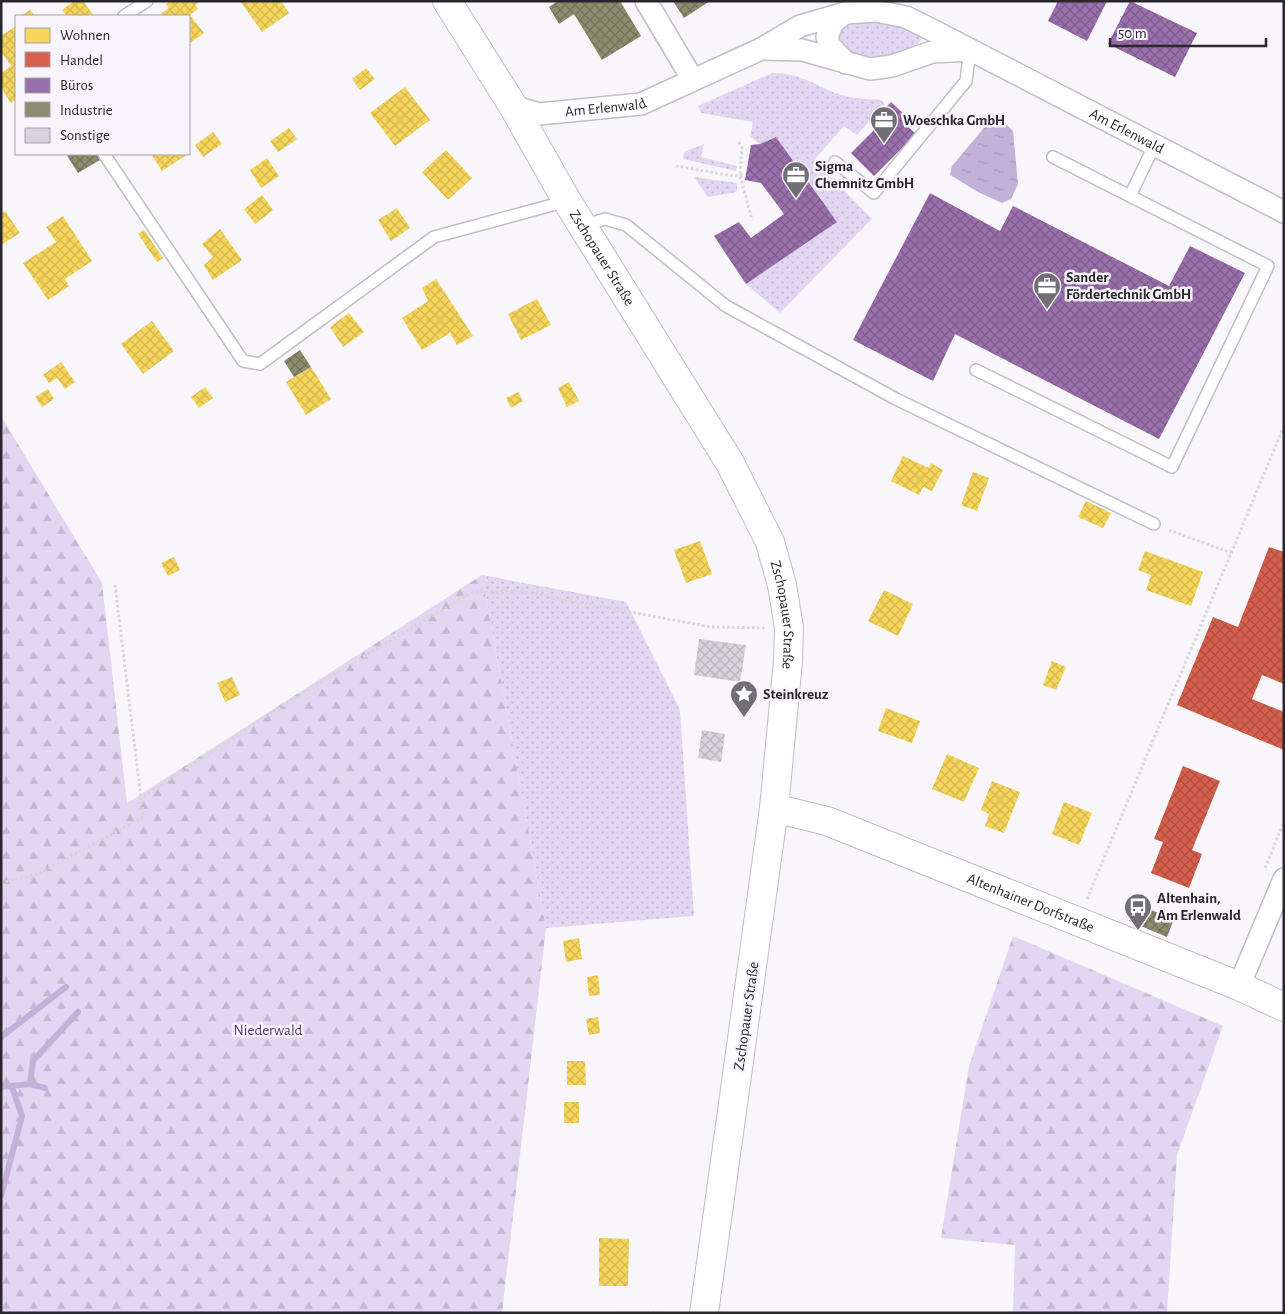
<svg xmlns="http://www.w3.org/2000/svg" width="1285" height="1314" viewBox="0 0 1285 1314" font-family="'Alegreya Sans',sans-serif">
	<style>
		.grass { fill: url(#grass-dots) }
		.forest { fill: url(#forest-firs) }
		.water { fill: url(#water-ripples) }
		.homes { fill: url(#homes-cross-hatch) }
		.shops { fill: url(#shops-cross-hatch) }
		.offices { fill: url(#offices-cross-hatch) }
		.industry { fill: url(#industry-cross-hatch) }
		.lines { fill: none; stroke-linecap: round; stroke-linejoin: round }
		.stream { stroke: #c4b1da; stroke-width: 6 }
		.building { fill: url(#building-cross-hatch) }
		.service-casing { stroke: #c1bec4; stroke-width: 14 }
		.minor-casing { stroke: #c1bec4; stroke-width: 24 }
		.tertiary-casing { stroke: #c1bec4; stroke-width: 30 }
		.path { stroke: #d7d6d7; stroke-width: 3; stroke-dasharray: 2.5 2.5; stroke-linecap: butt }
		.service { stroke: #fefefe; stroke-width: 11 }
		.minor { stroke: #fefefe; stroke-width: 21 }
		.tertiary { stroke: #fefefe; stroke-width: 28 }
		.labels { text-anchor: middle; stroke-width: 5; stroke-linejoin: round; paint-order: stroke }
		.street-label { font-size: 15px; fill: #29262d; stroke: #f8f4fc }
		.poi-label { font-size: 15px; font-weight: bold; fill: #29262d; stroke: #f8f4fc; text-anchor: start }
		.park-label { font-size: 15px; fill: #57357a; stroke: #f8f4fc }
	</style>
	<defs>
		<pattern id="grass-dots" width="8" height="8" patternUnits="userSpaceOnUse" patternTransform="scale(1.25)"><rect width="8" height="8" fill="#e2d6f2"/><path d="M2 2h.1M6 6h.1" fill="none" stroke="#c2b8d0" stroke-width="1.8" stroke-linecap="round"/></pattern>
		<pattern id="forest-firs" width="22" height="20" patternUnits="userSpaceOnUse" patternTransform="scale(1.25)"><rect width="22" height="20" fill="#e2d6f2"/><path d="M5 1l3.5 6h-7zM16 11l3.5 6h-7z" fill="#c2b8d0"/></pattern>
		<pattern id="water-ripples" width="26" height="14" patternUnits="userSpaceOnUse" patternTransform="scale(1.25)"><rect width="26" height="14" fill="#c4b1da"/><path d="M2 4q2-2 4 0t4 0M15 11q2-2 4 0t4 0" fill="none" stroke="#a898bb"/></pattern>
		<pattern id="homes-cross-hatch" width="8" height="8" patternUnits="userSpaceOnUse" patternTransform="scale(1.25)"><rect width="8" height="8" fill="#f6d55c"/><path d="M0 0l8 8M0 8l8-8" fill="none" stroke="#d3b750"/></pattern>
		<pattern id="shops-cross-hatch" width="8" height="8" patternUnits="userSpaceOnUse" patternTransform="scale(1.25)"><rect width="8" height="8" fill="#d6604d"/><path d="M0 0l8 8M0 8l8-8" fill="none" stroke="#ae4f40"/></pattern>
		<pattern id="offices-cross-hatch" width="8" height="8" patternUnits="userSpaceOnUse" patternTransform="scale(1.25)"><rect width="8" height="8" fill="#9970ab"/><path d="M0 0l8 8M0 8l8-8" fill="none" stroke="#7d5c8c"/></pattern>
		<pattern id="industry-cross-hatch" width="8" height="8" patternUnits="userSpaceOnUse" patternTransform="scale(1.25)"><rect width="8" height="8" fill="#8c8c6e"/><path d="M0 0l8 8M0 8l8-8" fill="none" stroke="#72725b"/></pattern>
		<pattern id="building-cross-hatch" width="8" height="8" patternUnits="userSpaceOnUse" patternTransform="scale(1.25)"><rect width="8" height="8" fill="#d6d4da"/><path d="M0 0l8 8M0 8l8-8" fill="none" stroke="#b8b6bb"/></pattern>
	</defs>
	<rect width="100%" height="100%" fill="#f8f6fa"/>
	<!-- grass -->
	<path class="grass" d="M855 21H888L920 32 921 38 918 45C911 49 904 53 896 55 875 62 829 63 840 29Z
		M772 73C799 73 811 83 835 93 849 98 865 99 881 100L885 104 857 135 844 126 814 160 872 219 780 313 746 284 836 222 776 137 760 144 750 136 753 122 701 113 698 106Z
		M704 144 701 157 737 166 736 171 683 159 684 152Z
		M694 177 737 183V192L708 197Z
		M482 575 626 602 680 710 694 916 546 928Z"/>
	<!-- forest -->
	<path class="forest" d="M1 416 102 583 127 803 482 575 546 928 502 1313H1Z
		M1013 936 1223 1026 1177 1155 1167 1313H1013L1015 1245 941 1238 969 1066Z"/>
	<!-- water -->
	<path class="water" d="M994 119 1002 120 1013 131 1018 184 1011 199 1002 203 978 192 950 175 952 166 988 123Z"/>
	<!-- homes -->
	<path class="homes" d="M74 1H83L94 16H67L62 10Z
		M170 1H200L195 5 198 9 190 15 204 33 189 44V16H158L169 8 166 4Z
		M240 1H281L289 13 262 32Z
		M30 10 35 16H21Z
		M16 26V99L11 103 1 88V73L11 66 1 51V36Z
		M366 68 375 79 360 90 352 79Z
		M405 87 430 120 395 146 370 113Z
		M289 128 297 139 278 152 270 141Z
		M213 132 222 144 203 157 195 145Z
		M446 150 472 178 448 200 422 172Z
		M151 154H188L162 171Z
		M267 158 279 176 261 188 250 170Z
		M262 195 273 210 255 224 244 209Z
		M397 208 410 228 391 241 378 220Z
		M5 211 20 233 1 245V214Z
		M63 216 92 261 65 279 69 286 48 300 23 263 56 242 46 227Z
		M220 229 242 260 213 280 204 265 213 257 202 244Z
		M144 230 163 258 157 262 138 234Z
		M436 279 473 336 457 345 450 333 422 350 402 318 428 301 422 288Z
		M537 299 551 325 521 340 508 314Z
		M349 313 364 332 343 347 330 327Z
		M152 321 174 351 143 374 121 344Z
		M61 362 75 382 65 389 57 378 49 383 43 375Z
		M311 367 331 399 306 415 286 382Z
		M569 382 579 401 567 407 558 388Z
		M205 387 213 398 199 408 191 397Z
		M48 389 54 399 42 407 35 397Z
		M518 392 523 401 511 408 506 398Z
		M903 456 929 468 931 463 943 470 932 491 923 487 919 495 891 481Z
		M973 472 989 478 977 511 961 505Z
		M1086 501 1111 513 1103 528 1078 517Z
		M700 541 712 574 686 583 674 550Z
		M1145 551 1203 572 1191 606 1146 590 1151 575 1138 570Z
		M174 557 180 570 168 576 161 563Z
		M884 590 913 604 898 636 868 621Z
		M1052 661 1066 667 1056 690 1043 685Z
		M232 677 240 695 225 702 217 683Z
		M886 708 920 721 912 743 878 731Z
		M947 754 979 768 964 802 932 789Z
		M992 781 1020 792 1004 833 985 826 989 814 981 810Z
		M1064 802 1092 813 1079 845 1052 834Z
		M579 938 582 959 566 962 563 941Z
		M598 975 600 995 589 996 587 977Z
		M598 1017 600 1033 589 1035 586 1019Z
		M567 1061H585L586 1085H567Z
		M564 1102H579V1123H564Z
		M599 1238 629 1239 628 1286H599Z"/>
	<!-- shops -->
	<path class="shops" d="M1269 547 1284 552V684L1262 675 1252 699 1284 712V750L1177 705 1213 617 1238 627Z
		M1183 766 1220 781 1192 850 1202 854 1189 888 1151 873 1163 842 1154 839Z"/>
	<!-- offices -->
	<path class="offices" d="M1058 1H1107L1087 41 1048 21Z
		M1130 1 1197 33 1175 77 1108 44Z
		M891 102 908 118 904 123 916 134 874 176 851 153 878 126 873 121Z
		M776 137 837 222 746 284 714 236 739 222 751 238 784 214 761 183 745 180 751 145 760 144Z
		M930 193 1000 231 1013 206 1169 286 1190 246 1245 273 1159 439 955 334 933 381 853 340Z"/>
	<!-- industry -->
	<path class="industry" d="M558 1H620L641 36 602 60 574 14 559 24 549 7Z
		M673 1H710L684 18Z
		M66 154H97L100 160 78 173Z
		M300 350 311 367 294 377 284 361Z
		M1136 904 1174 919 1167 937 1129 921Z"/>
	<g class="lines">
		<!-- stream -->
		<path class="stream" d="M1 1037 66 987
			M30 1084 33 1061 78 1012
			M1 1087 30 1084 45 1088
			M1 1196 22 1116 12 1087"/>
	</g>
	<!-- building -->
	<path class="building" d="M699 639 746 645 740 682 694 675Z
		M702 730 725 734 721 762 698 758Z"/>
	<g class="lines">
		<!-- service casing -->
		<g class="service-casing">
			<path id="service" d="M124 16 147 1
				M104 154 243 361 260 364 434 237 567 201
				M835 162 874 193 966 81 970 50
				M1130 196 1154 146
				M582 226 605 219 626 225 726 306 896 399 1154 524
				M976 370 1172 467 1268 266 1053 157"/>
		</g>
		<!-- minor casing -->
		<g class="minor-casing">
			<g id="minor">
				<path d="M646 1 693 80"/>
				<path d="M845 13 833 22 827 37 829 45 846 63"/>
				<path d="M761 49 802 50 870 69 892 66 932 52 970 50"/>
				<path id="s1" d="M513 106 539 114 641 104 761 49 800 26 845 13 876 11 906 17 934 31 1284 212"/>
				<path d="M1239 986 1284 879"/>
			</g>
		</g>
		<!-- tertiary casing -->
		<g class="tertiary-casing">
			<g id="tertiary">
				<path id="s2" d="M447 1 513 106 567 201 730 463 770 542 782 585 789 628 788 661 774 808 704 1313"/>
				<path id="s3" d="M774 808 827 821 1239 986 1284 1007"/>
			</g>
		</g>
		<!-- path -->
		<path class="path" d="M739 142 742 148 740 175 752 220
			M676 166 733 176 746 175
			M1169 530 1231 553
			M115 585 141 798
			M1265 868 1284 822
			M1 883 38 874 143 817 141 798 283 705 472 592 517 591 711 627 766 628
			M1087 899 1284 426
			M617 1313H664"/>
		<!-- service -->
		<use href="#service" class="service"/>
		<!-- minor -->
		<use href="#minor" class="minor"/>
		<!-- tertiary -->
		<use href="#tertiary" class="tertiary"/>
	</g>
	<!-- icons -->
	<defs>
		<g id="office-pin" transform="scale(1.4375)"><path d="M0 17L-7.5 6A9.5 9.5 0 1 1 7.5 6Z" fill="#716f75" stroke="#f8f4fc"/><path d="M-6-3h4V-5.5h4V-3h4V5H-6ZM-1-4.5V-3h2v-1.5ZM-6 0V1H6V0Z" fill="#fff"/></g>
		<g id="sight-pin" transform="scale(1.4375)"><path d="M0 17L-7.5 6A9.5 9.5 0 1 1 7.5 6Z" fill="#716f75" stroke="#f8f4fc"/><path d="M0-6L1.8-2.2L6-1.7L2.9 1.2L3.7 5.4L0 3.3L-3.7 5.4L-2.9 1.2L-6-1.7L-1.8-2.2Z" fill="#fff"/></g>
		<g id="bus-pin" transform="scale(1.4375)"><path d="M0 17L-7.5 6A9.5 9.5 0 1 1 7.5 6Z" fill="#716f75" stroke="#f8f4fc"/><path d="M-5-6H5V4H4V6H2V4H-2V6H-4V4H-5ZM-3.5-4V0h7V-4ZM-3.5 1.2v1.5H-2V1.2ZM2 1.2v1.5H3.5V1.2Z" fill="#fff"/></g>
	</defs>
	<g fill-rule="evenodd">
		<use href="#office-pin" x="884" y="120"/>
		<use href="#office-pin" x="796" y="175"/>
		<use href="#office-pin" x="1047" y="286"/>
		<use href="#sight-pin" x="744" y="694"/>
		<use href="#bus-pin" x="1138" y="907"/>
	</g>
	<g class="labels">
		<!-- street labels -->
		<g class="street-label">
			<text dy="5" stroke="none"><textPath href="#s1" startOffset="94">Am Erlenwald</textPath></text>
			<text dy="5" stroke="none"><textPath href="#s1" startOffset="664">Am Erlenwald</textPath></text>
			<text dy="5" stroke="none"><textPath href="#s2" startOffset="300">Zschopauer Straße</textPath></text>
			<text dy="5" stroke="none"><textPath href="#s2" startOffset="705">Zschopauer Straße</textPath></text>
			<text dy="5" stroke="none"><textPath href="#s3" startOffset="274">Altenhainer Dorfstraße</textPath></text>
			<text transform="translate(746 1016) rotate(-82)" y="5">Zschopauer Straße</text>
		</g>
		<!-- poi labels -->
		<g class="poi-label">
			<text x="903" y="125">Woeschka GmbH</text>
			<text x="815" y="171">Sigma<tspan x="815" dy="17">Chemnitz GmbH</tspan></text>
			<text x="1066" y="282">Sander<tspan x="1066" dy="17">Fördertechnik GmbH</tspan></text>
			<text x="763" y="699">Steinkreuz</text>
			<text x="1157" y="903">Altenhain,<tspan x="1157" dy="17">Am Erlenwald</tspan></text>
		</g>
		<!-- park labels -->
		<g class="park-label">
			<text x="268" y="1035">Niederwald</text>
		</g>
	</g>
	<!-- border -->
	<rect width="1285" height="1314" fill="none" stroke="#29262d" stroke-width="5"/>
	<!-- legend -->
	<rect x="15" y="15" width="175" height="140" fill="#f8f4fc" stroke="#a5a2a9"/>
	<rect x="25" y="28" width="25" height="15" fill="#f6d55c" stroke="#a5a2a9"/>
	<text x="60" y="40" font-size="15" fill="#29262d">Wohnen</text>
	<rect x="25" y="52" width="25" height="15" fill="#d6604d" stroke="#a5a2a9"/>
	<text x="60" y="65" font-size="15" fill="#29262d">Handel</text>
	<rect x="25" y="78" width="25" height="15" fill="#9970ab" stroke="#a5a2a9"/>
	<text x="60" y="90" font-size="15" fill="#29262d">Büros</text>
	<rect x="25" y="102" width="25" height="15" fill="#8c8c6e" stroke="#a5a2a9"/>
	<text x="60" y="115" font-size="15" fill="#29262d">Industrie</text>
	<rect x="25" y="128" width="25" height="15" fill="#d6d4da" stroke="#a5a2a9"/>
	<text x="60" y="140" font-size="15" fill="#29262d">Sonstige</text>
	<!-- scale -->
	<path d="M1110 38v8h156v-8" fill="none" stroke="#29262d" stroke-width="2.5"/>
	<text x="1118" y="38" font-size="15" fill="#29262d" stroke="#f8f4fc" stroke-width="4" paint-order="stroke">50 m</text>
</svg>
